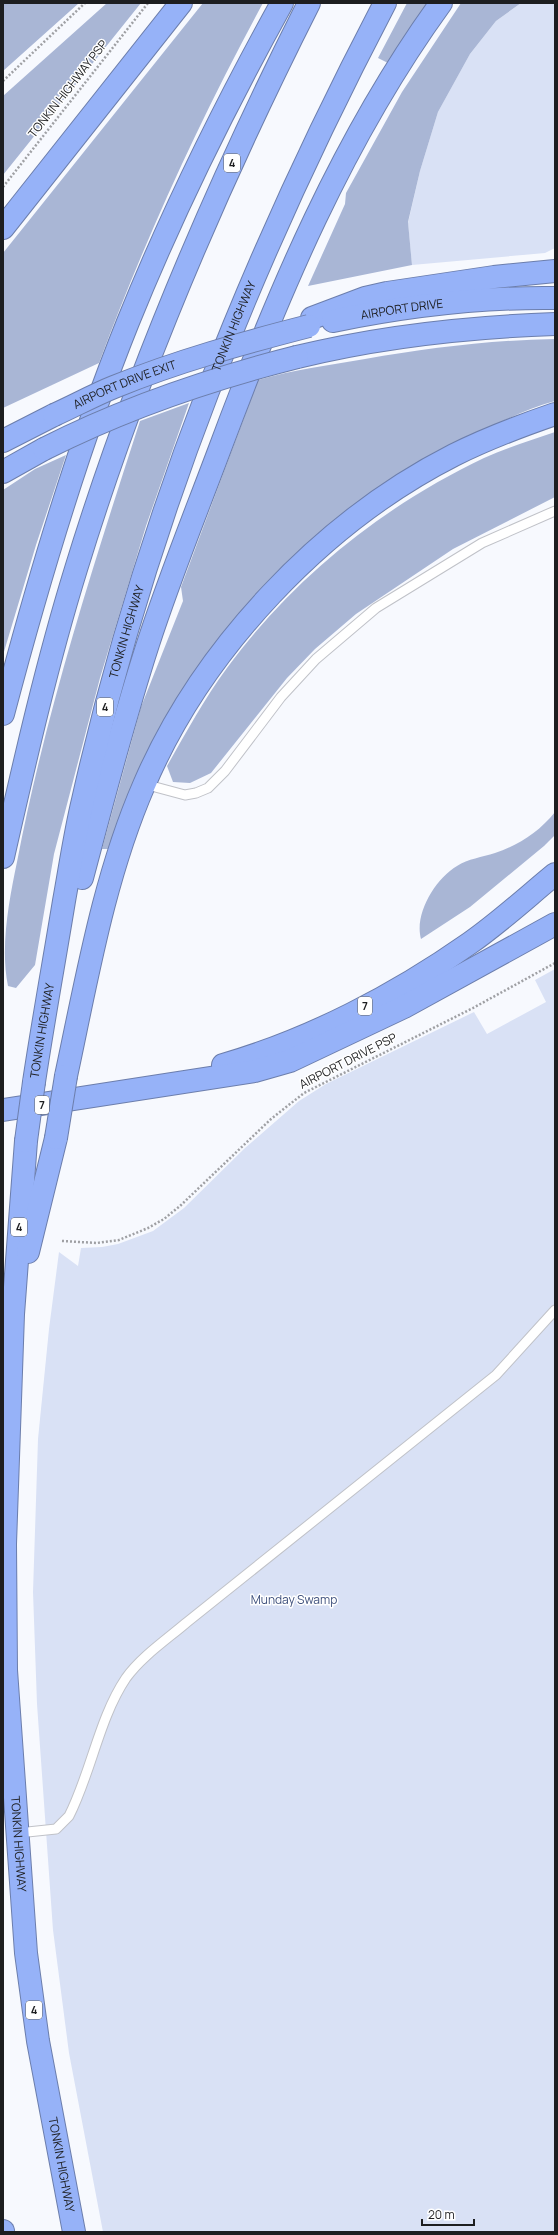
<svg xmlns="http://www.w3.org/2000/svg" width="558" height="2235" viewBox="0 0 558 2235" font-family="Manrope,sans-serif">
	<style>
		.green { fill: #d9e1f5 }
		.forest { fill: #a9b6d5 }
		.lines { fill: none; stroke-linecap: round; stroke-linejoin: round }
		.lane-casing { stroke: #c0c2c8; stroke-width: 11 }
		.highway-casing { stroke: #6c7eac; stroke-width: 24 }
		.path { stroke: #9fa0a4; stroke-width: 2.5; stroke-dasharray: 2 2; stroke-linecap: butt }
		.lane { stroke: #fff; stroke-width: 9 }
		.highway { stroke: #96b2f8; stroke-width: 22 }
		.highway-bridge-casing { stroke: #6c7eac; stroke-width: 24; stroke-linecap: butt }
		.highway-bridge { stroke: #96b2f8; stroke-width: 22 }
		.labels { text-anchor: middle; stroke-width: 3; stroke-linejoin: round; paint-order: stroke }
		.shield { fill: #fff; stroke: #616263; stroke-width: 1 }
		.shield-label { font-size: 11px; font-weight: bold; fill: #1d1e20 }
		.street-label { font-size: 12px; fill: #1d1e20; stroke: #fff }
		.park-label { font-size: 12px; fill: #3f517d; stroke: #fff }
	</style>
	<rect width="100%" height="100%" fill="#f7f9fe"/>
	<!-- green -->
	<path class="green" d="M521 3H555V248L545 253 412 265 408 223 420 171 438 112 470 54 496 21Z
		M555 969V2232H103L69 2053 53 1930 37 1704 33 1592 38 1439 49 1329 59 1252 78 1266 81 1248 102 1247 118 1244 153 1231 184 1208 245 1148 299 1101 326 1084 474 1012 487 1034 546 1002 535 980Z"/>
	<!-- forest -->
	<path class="forest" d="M3 3H79L3 71Z
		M107 3H141L3 175V96Z
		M203 3H263C200 119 145 239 99 363L3 408V253Z
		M407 3H428L388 63 378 58Z
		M461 3H521L496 21 470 54 438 112 420 171 408 222 412 265 308 286 345 204 346 193 402 92Z
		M555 339V401C529 408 503 421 479 432 377 480 289 547 221 636 203 660 185 684 172 711 149 755 131 803 111 849H102L141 707 183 601 181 587 258 380C293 370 329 365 365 359 429 348 491 340 555 339Z
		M189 403 146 526 100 678 54 854 35 965 16 988 8 986C0 948 9 900 17 862 46 711 93 566 140 421Z
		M555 432V497L453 549 356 614 315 649 287 678 211 773 190 783 173 782 167 766C186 733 204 699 227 668 293 578 383 506 484 458 507 448 531 440 555 432Z
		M66 455 36 545 3 655V490L35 469Z
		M555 812V835L544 846 470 907 421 939C414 914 435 879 457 866 468 859 482 857 495 853 519 845 539 832 555 812Z"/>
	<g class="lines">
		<!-- lane casing -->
		<g class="lane-casing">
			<path id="lane" d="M144 784 185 795 196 793 208 788 225 771 281 697 316 659 376 608 482 543 555 511
				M18 1833 56 1829 69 1816C91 1773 99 1718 126 1678 141 1657 166 1640 186 1623L496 1375 555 1310"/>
		</g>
		<!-- highway casing -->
		<g class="highway-casing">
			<g id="highway">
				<path d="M3 228 181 3"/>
				<path d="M312 318 365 298 387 293 494 277 555 271"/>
				<path id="s1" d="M333 321C406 306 481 297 555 298"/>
				<path d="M297 357C383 336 467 327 555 324"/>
				<path d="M3 441 54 415"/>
				<path d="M3 472 44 449"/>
				<path d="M3 714C38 581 77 449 128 322 172 213 225 106 282 3"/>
				<path d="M3 857C25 760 47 663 76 569 136 373 217 185 309 3"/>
				<path d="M82 878C103 799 123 721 148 644 169 579 195 515 219 451 277 295 343 138 441 3"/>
				<path d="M223 1065C310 1040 396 995 470 943 500 922 527 897 555 874"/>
				<path d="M66 1076C87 978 104 877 144 785 202 649 322 522 454 455 486 439 520 426 555 414"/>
				<path id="s2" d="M34 1082C43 1022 54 962 64 901 70 868 75 833 83 800 146 520 252 257 385 3"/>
				<path d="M3 1110 255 1071 290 1061 404 1007 555 924"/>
				<path id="s3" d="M26 1141 13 1314 5 1544 6 1670 26 1953 38 2041 74 2232"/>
				<path d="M28 1252 56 1138"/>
				<path d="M3 2231V2232"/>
			</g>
		</g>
		<!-- path -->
		<path class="path" d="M3 81 85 3
			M3 187 148 3
			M62 1241 97 1243 119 1240 148 1228 164 1219 180 1206 271 1119 304 1093 473 1008 555 963"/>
		<!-- lane -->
		<use href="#lane" class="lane"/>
		<!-- highway -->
		<use href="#highway" class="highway"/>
		<!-- highway-bridge casing -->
		<g class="highway-bridge-casing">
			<g id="highway-bridge">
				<path id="s4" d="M54 415C74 406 94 395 114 387 178 361 243 343 309 326"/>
				<path d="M44 449C125 408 210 379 297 357"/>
				<path d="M56 1138 66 1076"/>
				<path d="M26 1141 34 1082"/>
			</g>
		</g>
		<!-- highway-bridge -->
		<use href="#highway-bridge" class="highway-bridge"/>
	</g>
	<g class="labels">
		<!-- shield labels -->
		<g class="shield">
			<rect x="224" y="154" width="16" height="18" rx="3"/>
			<rect x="97" y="698" width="16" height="18" rx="3"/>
			<rect x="358" y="997" width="14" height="18" rx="3"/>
			<rect x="35" y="1096" width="14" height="18" rx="3"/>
			<rect x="11" y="1218" width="16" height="18" rx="3"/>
			<rect x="26" y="2001" width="16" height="18" rx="3"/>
		</g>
		<g class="shield-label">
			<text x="232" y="167">4</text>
			<text x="105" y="711">4</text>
			<text x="365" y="1010">7</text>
			<text x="42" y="1109">7</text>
			<text x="19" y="1231">4</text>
			<text x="34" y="2014">4</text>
		</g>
		<!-- street labels -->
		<g class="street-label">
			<text transform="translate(68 89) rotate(-52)" y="4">TONKIN HIGHWAY PSP</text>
			<text dy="4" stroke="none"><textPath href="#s1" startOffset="70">AIRPORT DRIVE</textPath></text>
			<text dy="4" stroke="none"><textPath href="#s2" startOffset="784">TONKIN HIGHWAY</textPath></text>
			<text dy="4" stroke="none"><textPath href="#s4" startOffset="77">AIRPORT DRIVE EXIT</textPath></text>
			<text dy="4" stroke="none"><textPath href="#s2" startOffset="460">TONKIN HIGHWAY</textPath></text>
			<text dy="4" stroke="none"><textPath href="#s2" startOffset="52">TONKIN HIGHWAY</textPath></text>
			<text transform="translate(348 1061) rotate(-27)" y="4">AIRPORT DRIVE PSP</text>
			<text dy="4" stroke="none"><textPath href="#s3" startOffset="704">TONKIN HIGHWAY</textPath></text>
			<text dy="4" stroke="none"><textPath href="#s3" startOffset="1028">TONKIN HIGHWAY</textPath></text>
		</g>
		<!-- park labels -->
		<g class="park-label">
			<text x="294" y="1604">Munday Swamp</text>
		</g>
	</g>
	<!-- border -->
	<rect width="558" height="2235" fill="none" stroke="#1d1e20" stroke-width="8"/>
	<!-- scale -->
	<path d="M422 2219v6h52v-6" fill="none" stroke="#1d1e20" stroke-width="2"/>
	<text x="428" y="2219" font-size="12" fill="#1d1e20" stroke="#ffffff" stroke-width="3" paint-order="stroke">20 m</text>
</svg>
